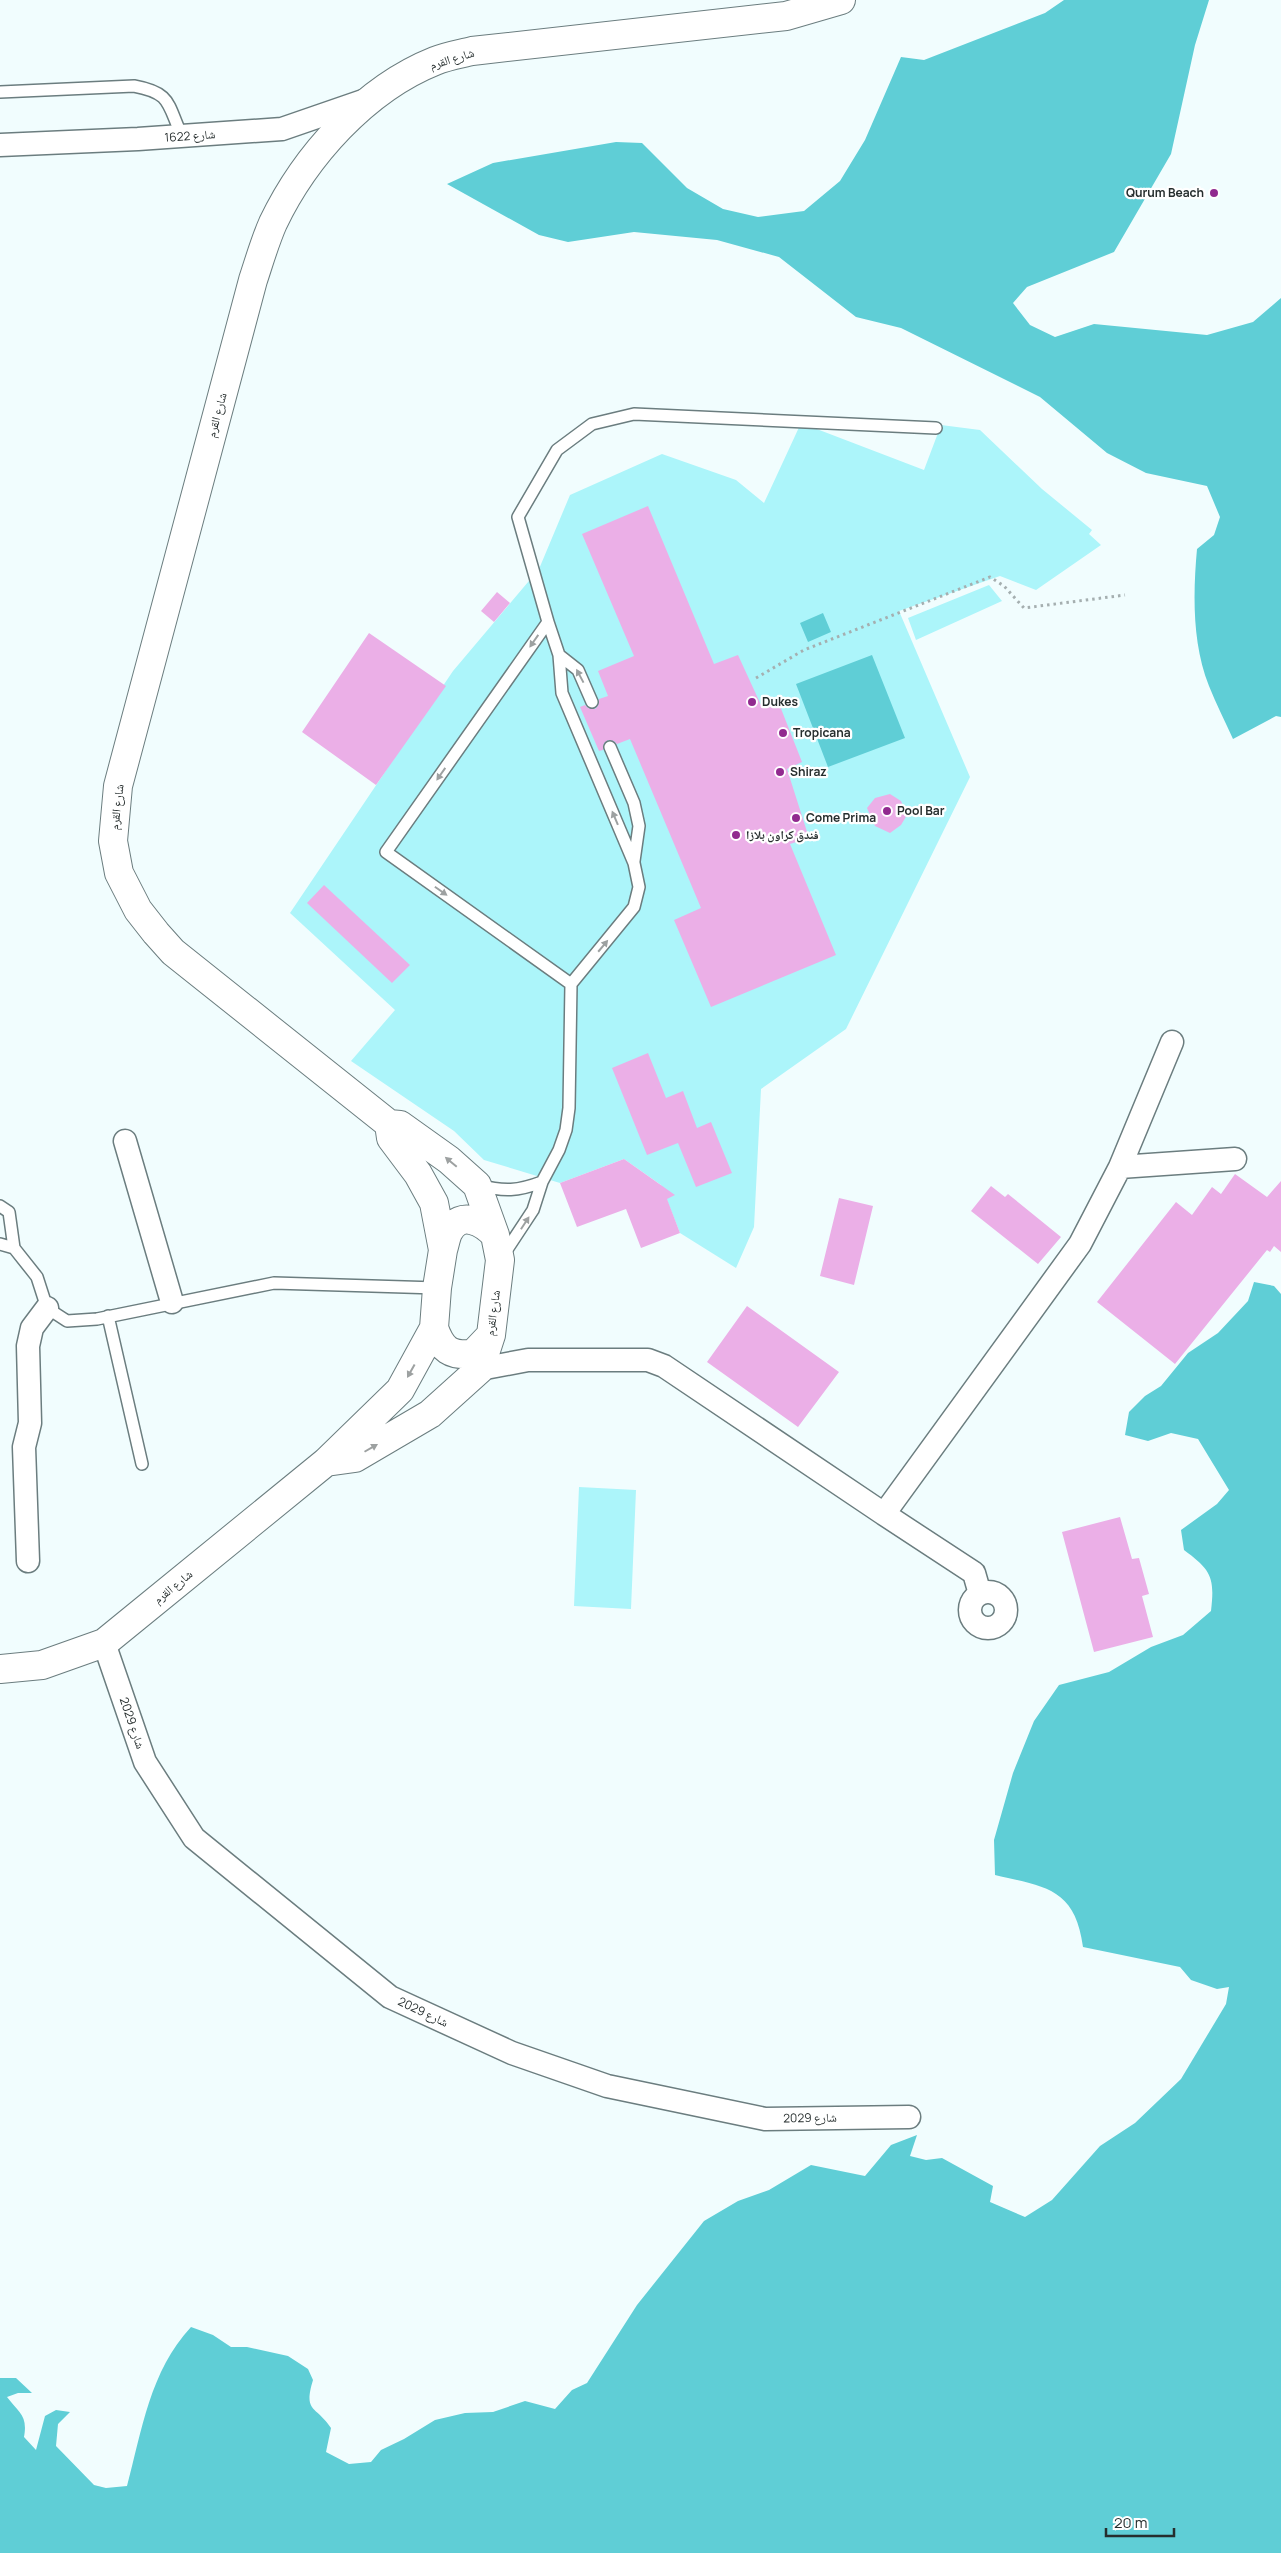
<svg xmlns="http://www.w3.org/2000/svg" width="1281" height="2553" viewBox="0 0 1281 2553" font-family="Manrope,'Noto Naskh Arabic',sans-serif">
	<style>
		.green { fill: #acf5fa }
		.water { fill: #5fced6 }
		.building { fill: #ebafe7 }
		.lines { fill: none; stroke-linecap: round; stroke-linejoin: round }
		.service-casing { stroke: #6b7d7f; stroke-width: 14 }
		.minor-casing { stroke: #6b7d7f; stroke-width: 25 }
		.tertiary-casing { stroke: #6b7d7f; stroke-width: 30 }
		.path { stroke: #a5afb0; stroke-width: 3; stroke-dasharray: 2.5 4; stroke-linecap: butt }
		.service { stroke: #fff; stroke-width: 11 }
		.minor { stroke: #fff; stroke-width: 22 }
		.tertiary { stroke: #fff; stroke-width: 28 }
		.oneway { fill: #9da1a1 }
		.poi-dot { fill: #912a8f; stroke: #fff; stroke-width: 2 }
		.labels { text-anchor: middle; stroke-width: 4.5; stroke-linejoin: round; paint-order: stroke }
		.street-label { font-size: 12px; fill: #262e2e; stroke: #fff }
		.poi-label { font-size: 12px; font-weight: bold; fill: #262e2e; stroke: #fff; text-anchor: start }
	</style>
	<rect width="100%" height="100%" fill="#f1fdfe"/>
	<!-- green -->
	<path class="green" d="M801 423 924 470 941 425 980 430 1042 489 1092 530 1089 534 1101 545 1036 590 1000 576 899 611 970 777 846 1029 761 1089 754 1227 736 1268 680 1233 661 1185 624 1159 560 1183 484 1160 454 1131 351 1061 395 1010 290 913 453 671 539 569 570 495 662 454 736 480 764 503Z
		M989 585 1002 601 916 640 908 618Z
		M579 1487 636 1490 631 1609 574 1606Z"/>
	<!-- water -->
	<path class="water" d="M1064 0H1209L1195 45 1171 154 1114 252 1027 287 1013 303 1030 325 1055 337 1094 324 1207 335 1253 322 1281 298V717L1276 716 1233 739C1225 721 1216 704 1209 686 1192 643 1193 593 1197 549L1214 535 1220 517 1207 486 1146 473 1107 453 1040 397 901 328 856 317 779 257 717 240 634 232 568 242 539 235 447 184 493 163 616 142 642 143 687 188 723 209 758 217 804 211 840 181 865 140 901 57 924 60 1045 13Z
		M823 613 831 632 808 642 800 623Z
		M872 655 905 738 828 767 796 684Z
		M1254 1282 1274 1286 1281 1294V2553H0V2378H16L32 2393H18L7 2397C19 2413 28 2415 24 2437L36 2450 45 2416 56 2410 70 2412 58 2424 56 2446 94 2485 106 2488 127 2486C142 2430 150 2371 191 2327L213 2335 231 2347H247L288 2356 308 2369 313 2380C303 2413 316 2405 331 2428L326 2452 349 2464 371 2462 381 2450 404 2439 435 2420 465 2413 493 2412 525 2401 555 2409 572 2390 587 2383 637 2305 704 2221 738 2201 769 2190 811 2165 865 2176 891 2145 917 2135 910 2156 926 2160 942 2158 993 2186 990 2202 1025 2217 1052 2200 1100 2146 1135 2123 1181 2079 1226 2004 1229 1987 1217 1989 1191 1980 1180 1967 1083 1947C1075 1887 1044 1887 995 1875L994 1840 1013 1773 1034 1721 1059 1685 1109 1672 1151 1647 1183 1635 1211 1611C1215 1577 1211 1570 1184 1550L1181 1530 1217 1504 1229 1490 1198 1439 1171 1433 1148 1441 1125 1435 1129 1412 1145 1396 1161 1386 1188 1353 1218 1333 1248 1301Z"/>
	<!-- building -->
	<path class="building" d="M648 506 714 664 738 655 761 705 778 701 802 762 787 769 809 838 790 844 836 955 711 1007 674 920 701 908 630 739 617 744 614 741 608 740 604 743 603 750 599 751 580 707 585 705 588 708 595 709 598 706 599 699 608 696 598 671 634 656 582 534Z
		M497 592 510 603 494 622 481 611Z
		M369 633 446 686 376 785 302 732Z
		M890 794 901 801 907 815 901 825 890 833 875 826 867 808 875 798Z
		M324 885 410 965 392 983 307 903Z
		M648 1053 666 1098 683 1091 697 1128 711 1122 732 1173 696 1187 678 1143 647 1155 612 1068Z
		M624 1159 675 1195 667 1199 680 1233 641 1248 626 1209 577 1227 560 1183Z
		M1235 1174 1267 1197 1281 1181V1252L1274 1246 1270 1252 1267 1250 1175 1364 1097 1302 1176 1202 1192 1215 1212 1187 1221 1194Z
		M991 1186 1005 1197 1008 1194 1061 1237 1038 1264 971 1211Z
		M839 1198 873 1206 854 1285 820 1276Z
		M747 1306 839 1372 798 1427 707 1362Z
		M1120 1517 1132 1559 1139 1558 1149 1594 1142 1596 1153 1637 1094 1652 1062 1532Z"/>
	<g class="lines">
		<!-- service casing -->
		<g class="service-casing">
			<path id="service" d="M0 92 134 86C172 93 167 104 182 136
				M548 622 518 517 557 450 592 424 634 414 936 428
				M559 655 578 670 592 702
				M610 747 634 803 639 826 634 861
				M479 1185C504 1192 518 1191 542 1182
				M0 1206 9 1212 14 1248
				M0 1244 14 1248 37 1277 47 1308 67 1321 97 1319 274 1283 437 1288
				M502 1257 533 1210 542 1182 559 1150 566 1130 569 1108 571 984 634 907 639 887 634 863 562 693 559 655 548 622 386 852 571 984
				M108 1316 142 1464"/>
		</g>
		<!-- minor casing -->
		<g class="minor-casing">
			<path id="minor" d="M0 145 138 139 282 129 366 100
				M125 1141 172 1302
				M1120 1167 1172 1042
				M480 1369 528 1360H648L664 1366 884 1514 1080 1244 1120 1167 1235 1159
				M884 1514 974 1573 980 1594
				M28 1561 24 1447 30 1423 28 1346 32 1328 47 1308
				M970 1610a18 18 0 1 1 36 0a18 18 0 1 1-36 0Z
				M104 1643 145 1762 194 1838 390 1997 512 2053 607 2086 765 2119 909 2117"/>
		</g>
		<!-- tertiary casing -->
		<g class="tertiary-casing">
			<path id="tertiary" d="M443 1250C445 1244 446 1236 449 1231 461 1210 483 1222 495 1235
				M434 1328C442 1350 450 1356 473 1354L491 1335
				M326 1462 355 1458 430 1414 480 1369 491 1335 500 1260 495 1235 477 1185 449 1160 400 1125 389 1124 173 952 156 933 138 910 119 873 113 841 118 786 253 280C259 262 265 241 273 223 305 156 365 89 435 61 447 56 460 54 472 51L786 16 841 0
				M0 1669 42 1665 104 1643 326 1462 400 1390 434 1328 437 1288 443 1250 434 1203 418 1174 391 1138 389 1124"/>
		</g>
		<!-- path -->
		<path class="path" d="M756 678 804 650 990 577 1004 586 1024 608 1125 595"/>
		<!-- service -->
		<use href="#service" class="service"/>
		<!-- minor -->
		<use href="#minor" class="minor"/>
		<!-- tertiary -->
		<use href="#tertiary" class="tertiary"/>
	</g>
	<!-- one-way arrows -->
	<defs><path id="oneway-solid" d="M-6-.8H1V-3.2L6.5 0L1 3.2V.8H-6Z" transform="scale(1.25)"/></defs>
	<g class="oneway">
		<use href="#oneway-solid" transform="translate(534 641) rotate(125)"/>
		<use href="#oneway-solid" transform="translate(580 676) rotate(-118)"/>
		<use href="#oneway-solid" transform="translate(441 774) rotate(125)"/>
		<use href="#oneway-solid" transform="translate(615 818) rotate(-113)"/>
		<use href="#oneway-solid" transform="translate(441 891) rotate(35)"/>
		<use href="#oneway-solid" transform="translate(603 946) rotate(-50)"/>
		<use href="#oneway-solid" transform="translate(451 1162) rotate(-140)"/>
		<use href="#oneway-solid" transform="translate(525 1223) rotate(-57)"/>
		<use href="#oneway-solid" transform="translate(411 1371) rotate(119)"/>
		<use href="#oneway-solid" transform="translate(371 1448) rotate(-30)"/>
	</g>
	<!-- markers -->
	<g class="poi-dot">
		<circle cx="1214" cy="193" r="5"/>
		<circle cx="752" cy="702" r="5"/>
		<circle cx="783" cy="733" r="5"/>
		<circle cx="780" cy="772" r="5"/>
		<circle cx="887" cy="811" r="5"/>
		<circle cx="796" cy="818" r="5"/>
		<circle cx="736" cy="835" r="5"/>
	</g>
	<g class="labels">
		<!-- street labels -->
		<g class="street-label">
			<text transform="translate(452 59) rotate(-17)" y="4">شارع القرم</text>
			<text transform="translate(190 136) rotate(-4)" y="4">1622 شارع</text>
			<text transform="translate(217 415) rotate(-75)" y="4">شارع القرم</text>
			<text transform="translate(117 807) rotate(-83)" y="4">شارع القرم</text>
			<text transform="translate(493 1313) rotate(-82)" y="4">شارع القرم</text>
			<text transform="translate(173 1587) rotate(-39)" y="4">شارع القرم</text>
			<text transform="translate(132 1723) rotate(71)" y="4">2029 شارع</text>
			<text transform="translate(423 2012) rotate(25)" y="4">2029 شارع</text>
			<text transform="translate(810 2118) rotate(-1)" y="4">2029 شارع</text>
		</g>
		<!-- poi labels -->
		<g class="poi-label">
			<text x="1204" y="197" text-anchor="end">Qurum Beach</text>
			<text x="762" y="706">Dukes</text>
			<text x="793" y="737">Tropicana</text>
			<text x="790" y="776">Shiraz</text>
			<text x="897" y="815">Pool Bar</text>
			<text x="806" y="822">Come Prima</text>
			<text x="746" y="839">فندق كراون بلازا</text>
		</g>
	</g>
	<!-- scale -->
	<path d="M1106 2528v8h68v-8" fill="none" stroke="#262e2e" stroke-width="2.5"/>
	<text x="1114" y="2528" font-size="15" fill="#262e2e" stroke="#ffffff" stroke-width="4" paint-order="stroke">20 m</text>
</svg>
